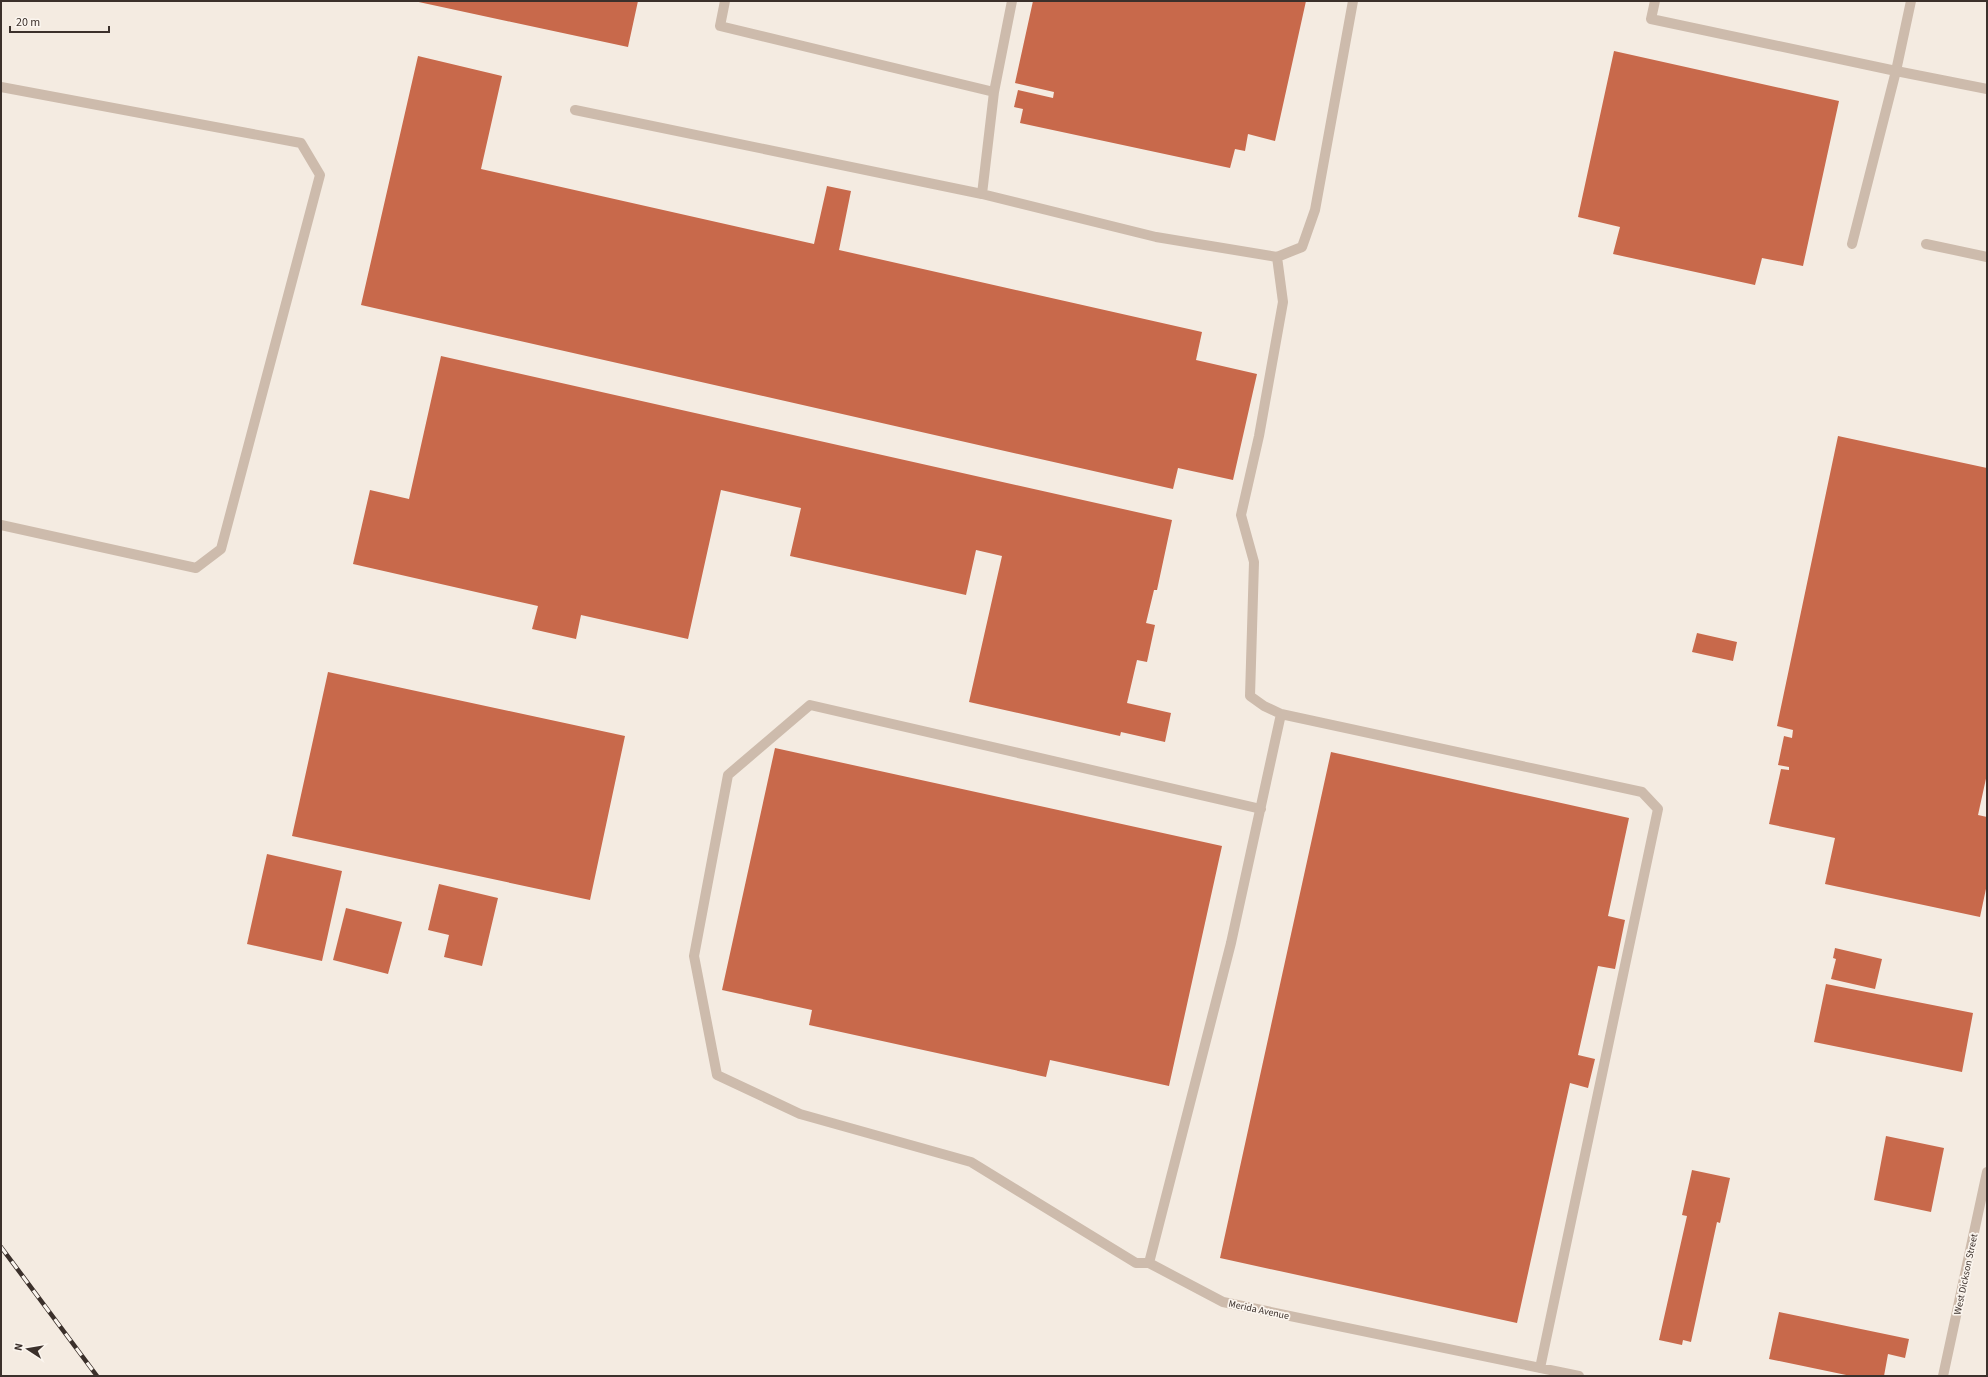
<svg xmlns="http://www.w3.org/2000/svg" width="1988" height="1377" viewBox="0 0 1988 1377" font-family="'Source Sans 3',sans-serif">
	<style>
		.building { fill: #c8694b }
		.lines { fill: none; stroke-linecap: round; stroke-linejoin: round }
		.service { stroke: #cdbbac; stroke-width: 10 }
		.minor { stroke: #cdbbac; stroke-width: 10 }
		.rail-casing { stroke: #3b302b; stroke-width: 4.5 }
		.rail { stroke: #fbf5ee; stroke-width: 3; stroke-dasharray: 9; stroke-linecap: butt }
		.labels { text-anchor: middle; stroke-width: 3.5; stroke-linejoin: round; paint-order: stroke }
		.street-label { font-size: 10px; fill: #3b302b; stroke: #fbf5ee }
	</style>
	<rect width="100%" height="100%" fill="#f4ebe1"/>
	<!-- building -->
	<path class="building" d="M414 1H638L628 47Z
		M1033 1H1306L1275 141 1248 134 1245 151 1235 149 1230 168 1020 123 1023 109 1014 107 1018 90 1053 98 1054 92 1015 83Z
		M1614 51 1839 101 1803 266 1762 258 1755 285 1613 254 1620 227 1578 217Z
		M418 56 502 76 481 169 814 244 827 186 851 191 839 250 1202 332 1196 360 1257 374 1233 480 1178 468 1173 489 361 305Z
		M441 356 1172 520 1157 590H1154L1146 623 1155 625 1147 662 1137 660 1127 703 1171 713 1165 742 1121 732 1120 736 969 702 1002 556 976 550 966 595 790 556 801 508 721 490 688 639 581 615 576 639 532 629 538 606 353 564 370 490 409 499Z
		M1838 436 1987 468V774L1978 815 1987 817V884L1980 917 1825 884 1835 838 1769 824 1781 769 1789 770V767L1778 765 1784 736 1792 738 1793 730 1777 726Z
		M1697 633 1737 642 1733 661 1692 652Z
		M328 672 625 736 590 900 292 836Z
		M775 748 1222 846 1169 1086 1050 1060 1046 1077 809 1025 812 1010 722 990Z
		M1331 752 1629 818 1608 916 1625 920 1615 969 1598 966 1578 1055 1595 1059 1588 1088 1570 1083 1517 1323 1220 1258Z
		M267 854 342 871 322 961 247 944Z
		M439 884 498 898 482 966 444 957 449 935 428 930Z
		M346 908 402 922 388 974 333 960Z
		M1835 948 1882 959 1875 989 1831 979 1836 959 1833 958Z
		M1826 984 1973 1013 1962 1072 1814 1042Z
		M1886 1136 1944 1148 1931 1212 1874 1200Z
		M1692 1170 1730 1178 1720 1223 1717 1222 1691 1342 1683 1340 1682 1345 1659 1340 1687 1216 1682 1215Z
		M1779 1312 1909 1339 1905 1358 1888 1354 1884 1376H1851L1769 1359Z"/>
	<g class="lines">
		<!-- service -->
		<path class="service" d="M725 1 720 26 994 92
			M1012 1 994 92 982 194 1156 237 1277 257 1302 247 1315 210 1353 1
			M1655 1 1651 19 1896 71 1852 244
			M1911 1 1896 71 1987 89
			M1 87 301 143 320 175 221 549 196 568 1 525
			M575 110 982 194
			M1926 244 1987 257
			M1277 257 1283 302 1259 436 1241 515 1254 562 1250 696 1264 706 1281 714
			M1261 809 810 705 728 775 694 956 717 1075 800 1114 971 1162 1136 1263H1149L1223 1302 1579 1376
			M1149 1263 1231 943 1281 714 1642 792 1658 809 1540 1368"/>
		<!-- minor -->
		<path class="minor" d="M1943 1376 1987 1172"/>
		<!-- rail casing -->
		<g class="rail-casing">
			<path id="rail" d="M1 1247 97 1376"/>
		</g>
		<!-- rail -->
		<use href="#rail" class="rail"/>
	</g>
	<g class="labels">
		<!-- street labels -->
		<g class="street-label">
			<text transform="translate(1965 1274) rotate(-78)" y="4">West Dickson Street</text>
			<text transform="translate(1259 1309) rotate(12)" y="4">Merida Avenue</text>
		</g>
	</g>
	<!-- border -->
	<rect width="1988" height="1377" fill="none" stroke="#3b302b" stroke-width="4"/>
	<!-- north arrow -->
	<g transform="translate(28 1349) rotate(282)" stroke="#fbf5ee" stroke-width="3" paint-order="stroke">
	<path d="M0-3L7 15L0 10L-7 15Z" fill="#3b302b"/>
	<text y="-6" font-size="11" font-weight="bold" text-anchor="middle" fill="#3b302b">N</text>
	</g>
	<!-- scale -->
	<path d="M10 26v6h99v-6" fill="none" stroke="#3b302b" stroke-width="2"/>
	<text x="16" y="26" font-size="12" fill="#3b302b" stroke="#fbf5ee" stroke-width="3" paint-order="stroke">20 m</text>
</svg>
